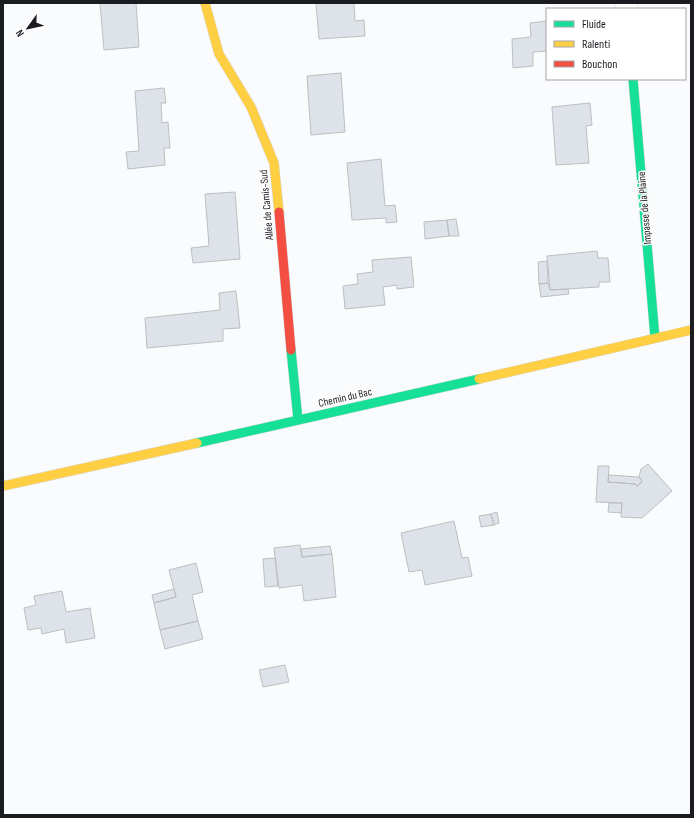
<svg xmlns="http://www.w3.org/2000/svg" width="694" height="818" viewBox="0 0 694 818" font-family="'Sofia Sans Condensed',sans-serif">
	<style>
		.building { fill: #dee3e9; stroke: #bcbfc2 }
		.lines { fill: none; stroke-linecap: round; stroke-linejoin: round }
		.street-casing { stroke: #d6d7da; stroke-width: 23 }
		.fast-casing { stroke: #d6d7da; stroke-width: 10 }
		.slow-casing { stroke: #d6d7da; stroke-width: 10 }
		.jam-casing { stroke: #d6d7da; stroke-width: 10 }
		.street { stroke: #fefeff; stroke-width: 22 }
		.fast { stroke: #16e098; stroke-width: 9 }
		.slow { stroke: #ffcf43; stroke-width: 9 }
		.jam { stroke: #f24e42; stroke-width: 9 }
		.labels { text-anchor: middle; stroke-width: 3; stroke-linejoin: round; paint-order: stroke }
		.street-label { font-size: 11px; fill: #1b1c22; stroke: #fff }
	</style>
	<rect width="100%" height="100%" fill="#fafbfc"/>
	<!-- building -->
	<path class="building" d="M100 3H136L139 47 104 50Z
		M316 3H354L355 21 364 20 365 36 319 39Z
		M547 21V51L533 52V66L513 68 512 39 531 37 530 23Z
		M341 73 345 132 311 135 307 76Z
		M164 88 166 103H161L162 123 168 122 170 148H164L165 165 128 169 126 152 139 151 135 91Z
		M590 103 592 125 586 126 589 163 556 165 552 107Z
		M381 159 385 206 395 205 397 222 386 223V218L352 220 347 163Z
		M235 192 240 259 193 263 191 248 209 246 205 194Z
		M456 219 459 236H449L447 220Z
		M447 220 449 236 425 239 424 222Z
		M597 251 598 258H608L610 282H599V287L550 290 547 256Z
		M411 257 414 287 397 289V285L383 287 385 305 345 309 343 286 358 284 357 274 373 272 372 260Z
		M547 261 548 283 539 284 538 262Z
		M548 283 550 290 568 289 569 294 541 297 539 284Z
		M236 291 240 328 223 329V341L147 348 145 318 220 310 219 293Z
		M648 464 672 491 642 518 621 517 622 503 596 502 598 466H609L608 482 635 484 638 486 642 481 639 477 641 469Z
		M609 475 639 477 642 481 638 486 635 484 608 482Z
		M609 503H622L621 513 608 512Z
		M497 512 499 523 494 525 491 514Z
		M491 514 494 525 481 527 479 516Z
		M454 521 462 558 468 557 472 576 425 585 422 570 409 572 401 533Z
		M300 545 302 557 332 554 336 597 304 601 302 585 279 588 274 548Z
		M330 546 332 554 302 557 301 549Z
		M275 558 278 586 265 587 263 559Z
		M196 563 203 592 192 595 198 621 160 630 154 603 176 597 169 570Z
		M174 589 176 597 154 603 152 595Z
		M62 591 66 612 90 608 95 638 66 643 64 629 42 634 41 628 28 630 24 608 36 605 34 596Z
		M198 621 203 639 165 649 160 630Z
		M285 665 289 682 263 687 259 670Z"/>
	<g class="lines">
		<!-- street casing -->
		<g class="street-casing">
			<path id="street" d="M626 3 627 9"/>
		</g>
		<!-- fast casing -->
		<g class="fast-casing">
			<path id="fast" d="M633 79 655 338
				M291 350 298 420
				M197 443 479 379"/>
		</g>
		<!-- slow casing -->
		<g class="slow-casing">
			<path id="slow" d="M205 3 219 54 251 107 274 163 279 212
				M479 379 691 330
				M3 486 197 443"/>
		</g>
		<!-- jam casing -->
		<g class="jam-casing">
			<path id="jam" d="M279 212 291 350"/>
		</g>
		<!-- street -->
		<use href="#street" class="street"/>
		<!-- fast -->
		<use href="#fast" class="fast"/>
		<!-- slow -->
		<use href="#slow" class="slow"/>
		<!-- jam -->
		<use href="#jam" class="jam"/>
	</g>
	<g class="labels">
		<!-- street labels -->
		<g class="street-label">
			<text transform="translate(266 205) rotate(-95)" y="4">Allée de Camis-Sud</text>
			<text transform="translate(644 208) rotate(-95)" y="4">Impasse de la Plaine</text>
			<text transform="translate(345 397) rotate(-13)" y="4">Chemin du Bac</text>
		</g>
	</g>
	<!-- border -->
	<rect width="694" height="818" fill="none" stroke="#1b1c22" stroke-width="8"/>
	<!-- legend -->
	<rect x="546" y="8" width="140" height="72" fill="#ffffff" stroke="#a4a4a7"/>
	<rect x="554" y="21" width="20" height="6" fill="#16e098" stroke="#a4a4a7"/>
	<text x="582" y="28" font-size="12" fill="#1b1c22">Fluide</text>
	<rect x="554" y="41" width="20" height="6" fill="#ffcf43" stroke="#a4a4a7"/>
	<text x="582" y="48" font-size="12" fill="#1b1c22">Ralenti</text>
	<rect x="554" y="61" width="20" height="6" fill="#f24e42" stroke="#a4a4a7"/>
	<text x="582" y="68" font-size="12" fill="#1b1c22">Bouchon</text>
	<!-- north arrow -->
	<g transform="translate(28 28) rotate(237)" stroke="#ffffff" stroke-width="3" paint-order="stroke">
	<path d="M0-3L7 15L0 10L-7 15Z" fill="#1b1c22"/>
	<text y="-6" font-size="11" font-weight="bold" text-anchor="middle" fill="#1b1c22">N</text>
	</g>
</svg>
